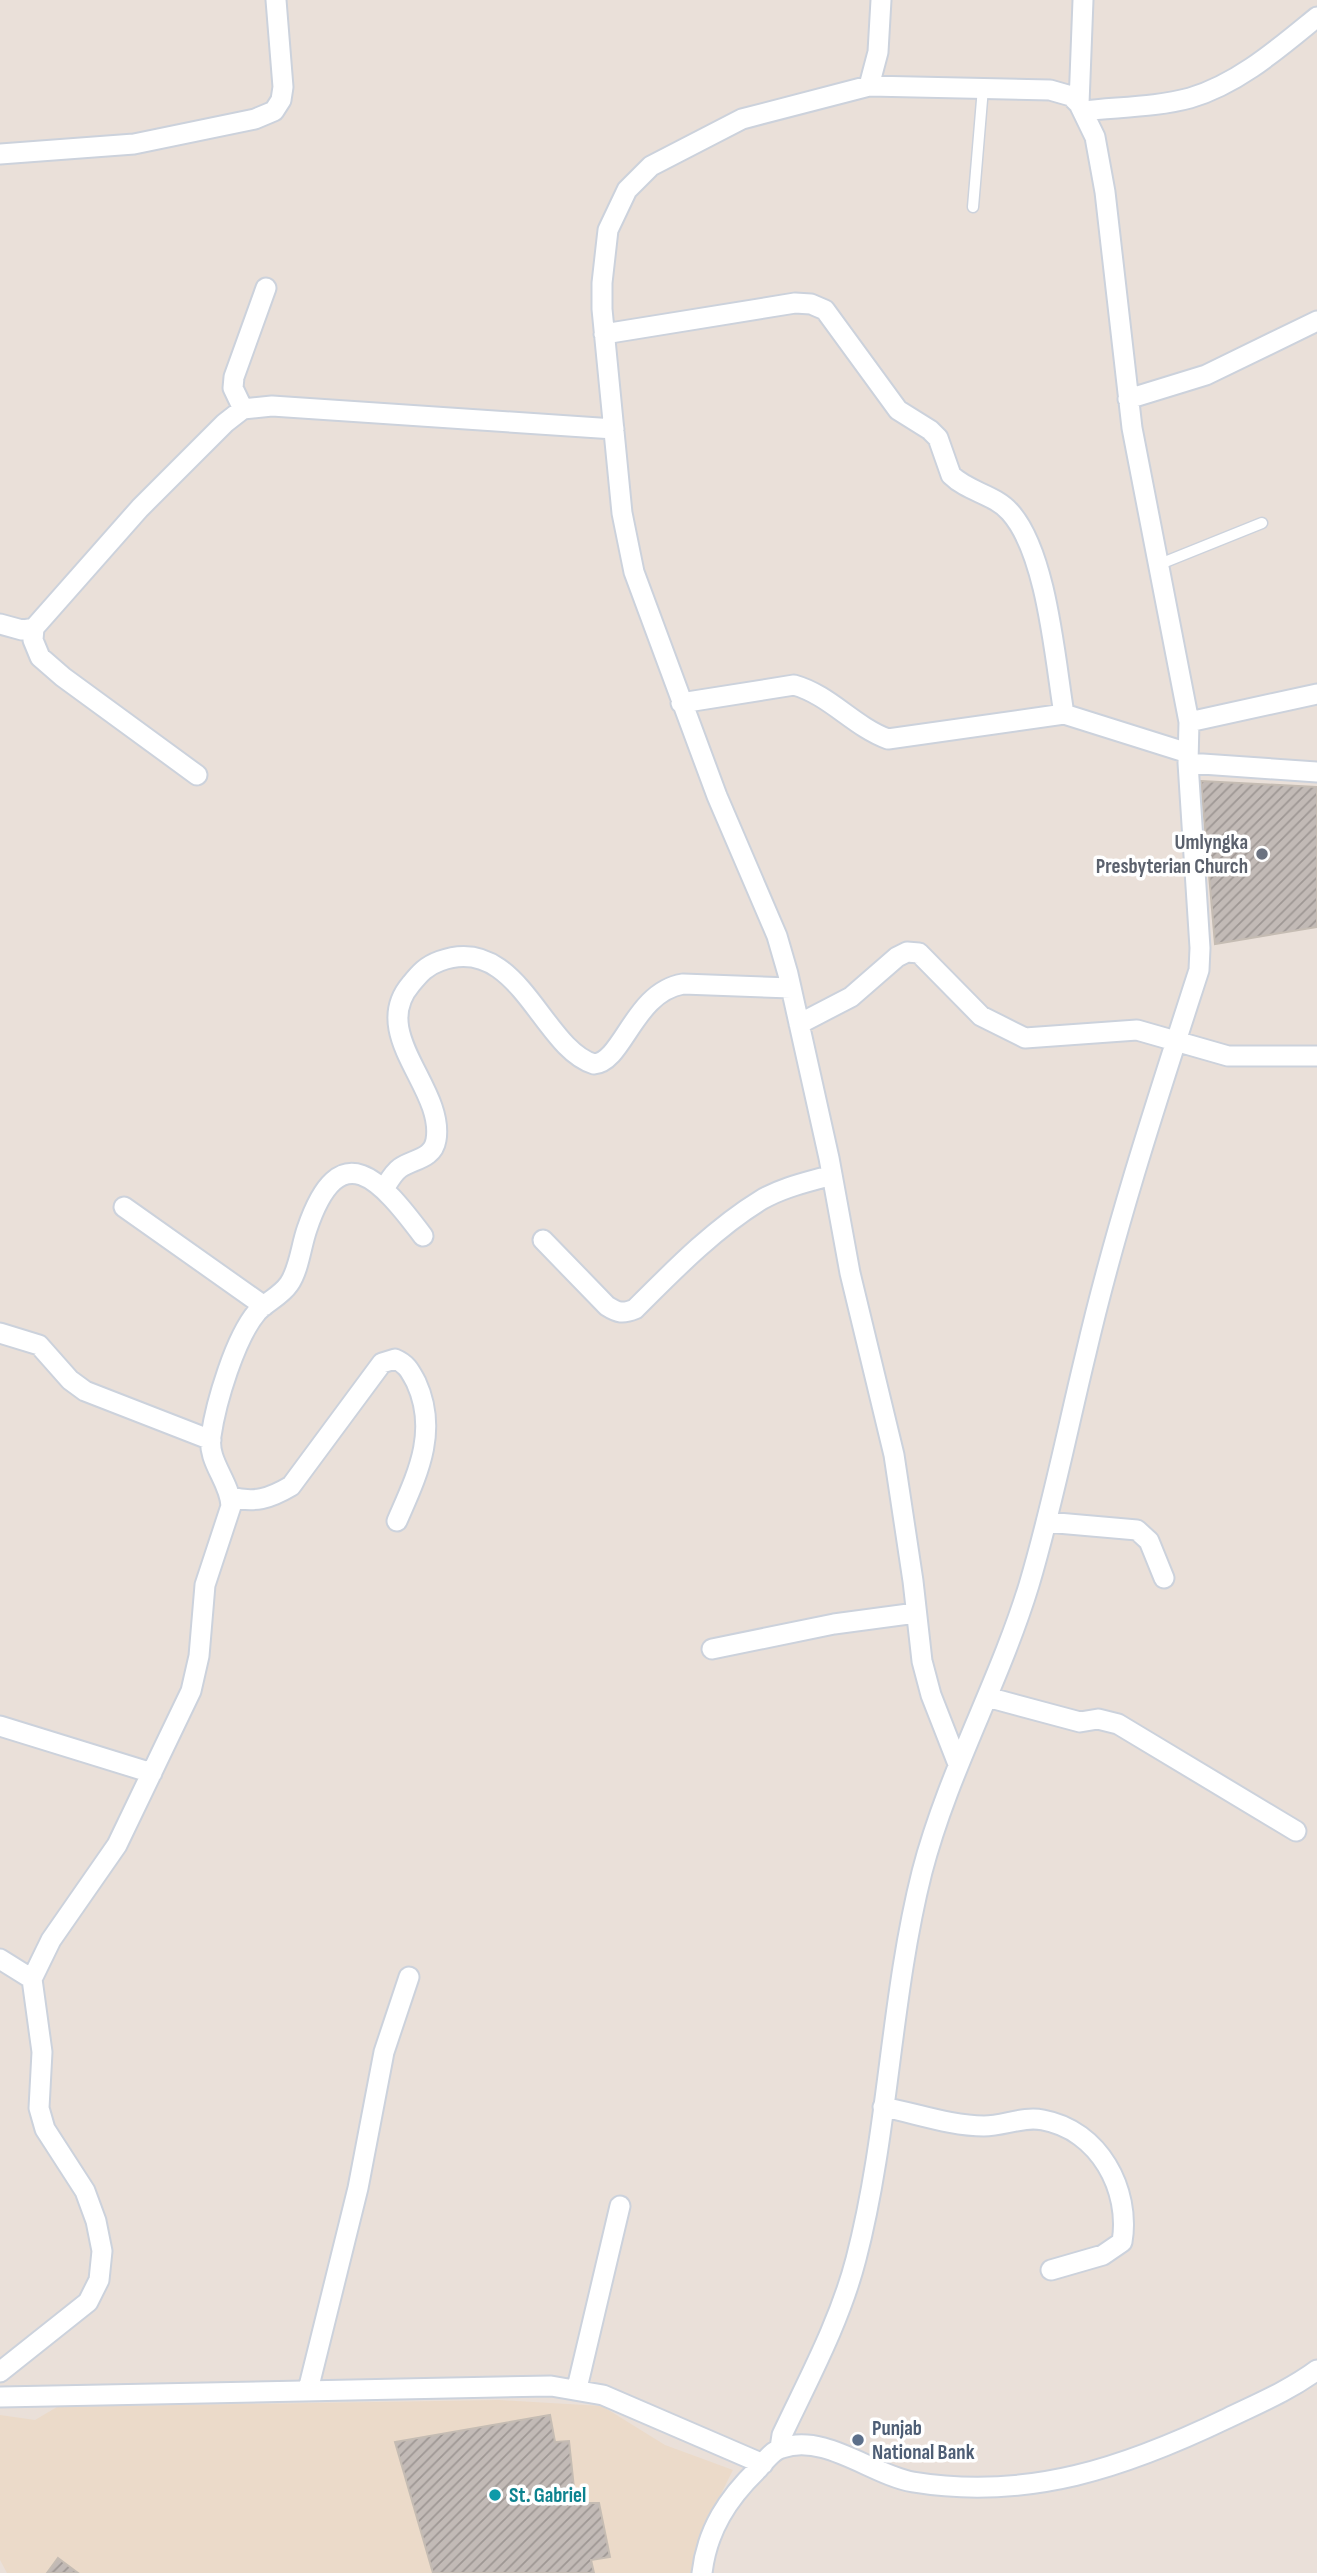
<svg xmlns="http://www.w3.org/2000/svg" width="1317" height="2573" viewBox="0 0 1317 2573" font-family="'Sofia Sans Condensed',sans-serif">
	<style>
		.education { fill: #ebdac9 }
		.building { fill: url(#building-hatch); stroke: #c5bcb3; stroke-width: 2 }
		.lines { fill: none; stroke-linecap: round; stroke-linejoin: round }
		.service-casing { stroke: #ccd2dc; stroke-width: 13 }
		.minor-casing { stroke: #ccd2dc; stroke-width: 23 }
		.service { stroke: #fff; stroke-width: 10 }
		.minor { stroke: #fff; stroke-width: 19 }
		.worship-dot { fill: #6b7280; stroke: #fff; stroke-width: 2.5 }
		.service-dot { fill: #5c6f8a; stroke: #fff; stroke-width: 2.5 }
		.culture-dot { fill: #0f9aa8; stroke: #fff; stroke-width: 2.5 }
		.labels { text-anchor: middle; stroke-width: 7; stroke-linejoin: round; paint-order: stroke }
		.worship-label { font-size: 21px; font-weight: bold; fill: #5b616d; stroke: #fff; text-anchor: end }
		.service-label { font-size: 21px; font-weight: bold; fill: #4e5e75; stroke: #fff; text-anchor: start }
		.culture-label { font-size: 21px; font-weight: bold; fill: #0d838f; stroke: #fff; text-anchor: start }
	</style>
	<defs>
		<pattern id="building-hatch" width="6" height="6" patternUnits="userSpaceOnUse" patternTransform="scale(1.75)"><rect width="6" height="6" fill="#c2bab6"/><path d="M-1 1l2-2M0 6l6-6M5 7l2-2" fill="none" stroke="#9e9794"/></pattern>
	</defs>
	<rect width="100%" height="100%" fill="#eae0d9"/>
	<!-- education -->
	<path class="education" d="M499 2400 602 2406 665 2445 733 2470 707 2522 696 2573H7L0 2560V2415L35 2420 57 2407Z"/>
	<!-- building -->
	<path class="building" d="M1201 781 1317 787V927L1215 944Z
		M550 2415 555 2442 569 2441 574 2488 583 2503H599L610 2557 591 2560 594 2573H433L395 2442Z
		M58 2558 78 2573H47Z"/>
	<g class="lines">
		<!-- service casing -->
		<g class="service-casing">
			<path id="service" d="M973 207 983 88
				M1160 564 1262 523"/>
		</g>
		<!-- minor casing -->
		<g class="minor-casing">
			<path id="minor" d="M869 86 878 52 881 0
				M1079 104 1083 0
				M1083 111C1117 107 1157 107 1190 98 1238 84 1279 48 1317 17
				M0 154 134 144 255 119 274 111 281 100 283 87 276 0
				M604 334 795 303 811 304 825 310 898 410 930 430 938 438 951 475C968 492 994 494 1010 512 1047 553 1055 660 1064 714
				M1128 399 1206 375 1317 321
				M243 409 233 388 234 377 266 288
				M0 624 22 630 34 628 140 508 225 423 243 409 272 406 614 429
				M34 628 33 640 40 657 63 677 197 775
				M681 703 794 685C830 695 853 726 888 739L1064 714 1188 753
				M1189 722 1317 694
				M1188 763 1317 772
				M799 1024 851 997 897 957 907 952 919 953 981 1016 1025 1038 1137 1030 1228 1056H1317
				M384 1189C389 1181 393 1173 400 1168 413 1159 433 1159 436 1140 445 1088 368 1034 411 984 420 973 426 966 440 961 518 932 542 1049 594 1064 623 1062 634 992 683 984L791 988
				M124 1207 264 1306
				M543 1240 607 1306C618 1313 623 1314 635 1309 673 1271 715 1228 761 1200 783 1187 808 1182 832 1175
				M0 1333 39 1345 70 1380 85 1391 211 1440
				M230 1497C255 1503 269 1499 291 1486L382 1363 395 1359C407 1364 410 1371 416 1382 439 1432 417 1475 397 1521
				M1046 1522 1137 1530 1149 1541 1164 1578
				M712 1649 834 1624 916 1613
				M987 1697 1080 1722 1098 1719 1118 1724 1296 1831
				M0 1726 152 1773
				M0 1959 32 1979
				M883 2107C915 2113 951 2126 984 2126 1004 2126 1023 2116 1043 2120 1099 2130 1131 2190 1122 2242L1103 2255 1051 2270
				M0 2372 88 2302 99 2280 102 2251 96 2221 85 2191 45 2129 39 2108 42 2052 32 1979 51 1940 117 1845 191 1691 199 1656 205 1585 231 1506C230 1481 207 1462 211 1436 216 1402 235 1338 257 1312 266 1302 281 1296 289 1284 299 1270 301 1246 307 1229 340 1132 381 1180 423 1236
				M577 2388 620 2206
				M308 2390 358 2188 384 2052 409 1977
				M0 2397 551 2386 603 2395 763 2464
				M780 2448 782 2435C809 2378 840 2321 856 2259 889 2132 890 1999 922 1872 948 1772 999 1683 1029 1585 1052 1508 1067 1431 1086 1353 1116 1224 1158 1097 1199 970L1200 948 1188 763 1189 722 1132 428 1105 192 1095 137 1079 104 1071 96 1050 90 869 86 742 119 651 166 627 190 608 230 602 283V309L622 513 634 572 717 796 777 936 788 974 829 1158 850 1273 894 1455 913 1581 922 1661 931 1695 958 1764
				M702 2573C707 2530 728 2498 758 2469 764 2462 773 2450 782 2448 825 2433 872 2475 913 2482 1028 2501 1126 2467 1228 2418 1259 2403 1290 2390 1317 2370"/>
		</g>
		<!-- service -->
		<use href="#service" class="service"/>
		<!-- minor -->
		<use href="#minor" class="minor"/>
	</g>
	<!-- markers -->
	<circle class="worship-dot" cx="1262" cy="854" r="7"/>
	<circle class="service-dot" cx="858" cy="2440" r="7"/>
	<circle class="culture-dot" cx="495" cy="2495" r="7"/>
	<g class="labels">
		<!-- worship labels -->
		<g class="worship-label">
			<text x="1248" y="849">Umlyngka<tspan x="1248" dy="24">Presbyterian Church</tspan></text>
		</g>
		<!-- service labels -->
		<g class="service-label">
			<text x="872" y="2435">Punjab<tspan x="872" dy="24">National Bank</tspan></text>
		</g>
		<!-- culture labels -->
		<g class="culture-label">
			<text x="509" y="2502">St. Gabriel</text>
		</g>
	</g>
</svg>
